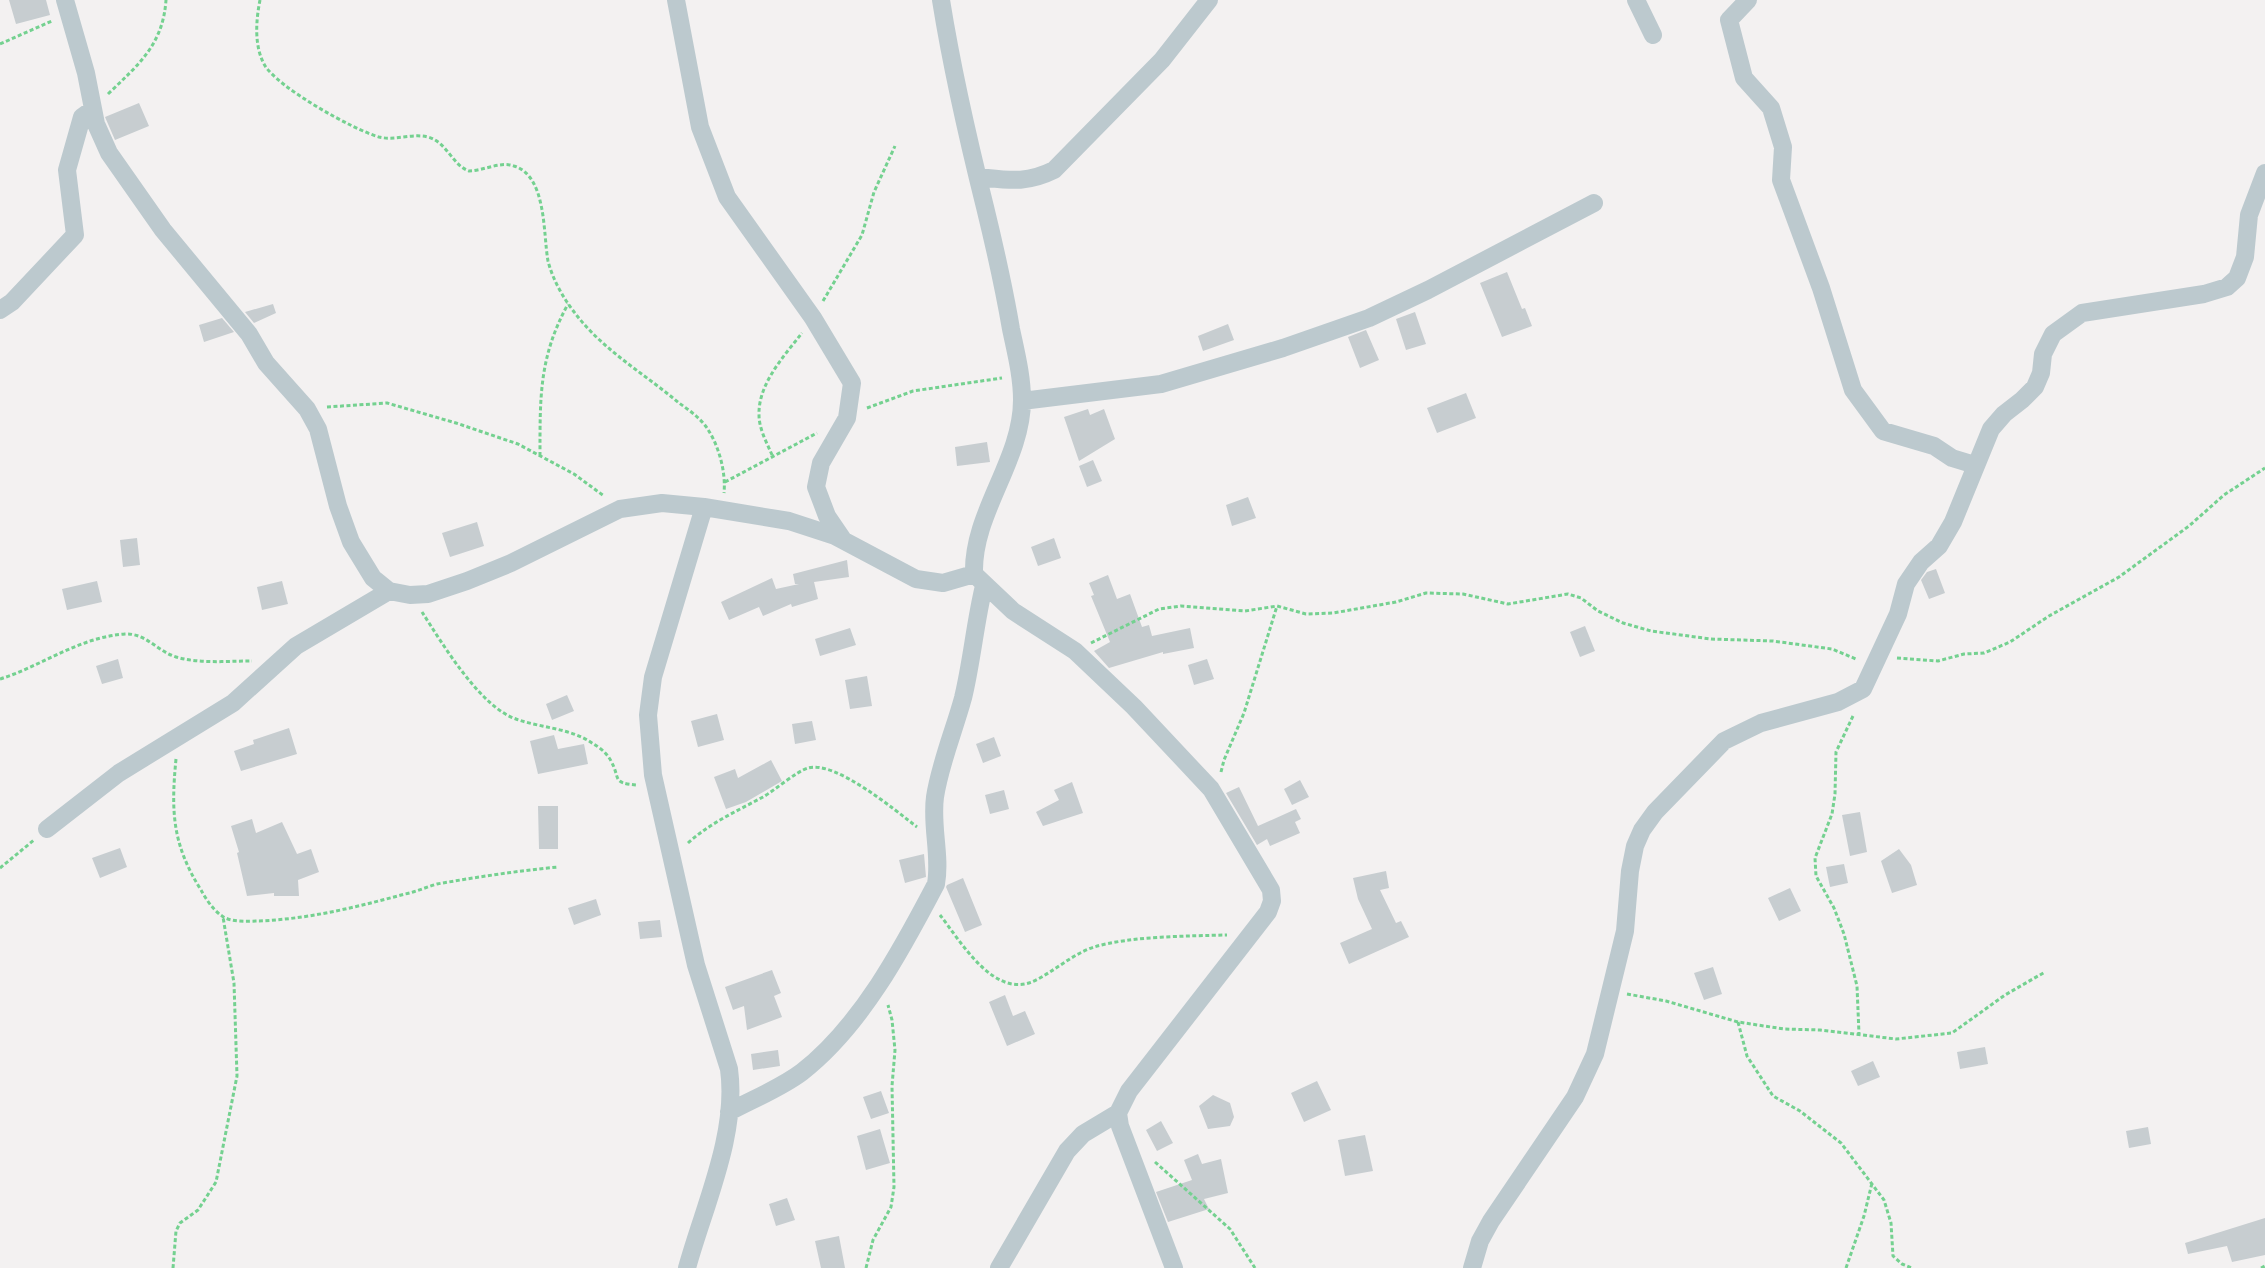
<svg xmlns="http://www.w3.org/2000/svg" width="2265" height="1268" viewBox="0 0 2265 1268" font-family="'Noto Sans',sans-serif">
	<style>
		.building { fill: #c7cdd0 }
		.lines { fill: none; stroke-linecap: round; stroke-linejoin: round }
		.path { stroke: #74d190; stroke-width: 3; stroke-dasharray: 4 2.5; stroke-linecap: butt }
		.minor { stroke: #bcc9ce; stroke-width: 18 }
	</style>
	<rect width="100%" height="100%" fill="#f3f1f1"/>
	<!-- building -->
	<path class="building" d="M9 0H46L50 15 16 24Z
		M139 103 149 126 115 140 105 117Z
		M1507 272 1522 309 1525 308 1532 326 1502 337 1480 283Z
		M273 304 276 313 254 323 245 312Z
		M1415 312 1426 344 1406 350 1396 319Z
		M222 318 234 332 204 342 199 325Z
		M1228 324 1234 340 1203 351 1198 336Z
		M1366 330 1379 360 1360 368 1348 337Z
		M1466 393 1476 418 1437 433 1427 408Z
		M1088 409 1090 415 1104 409 1115 439 1079 461 1064 417Z
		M987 442 990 462 957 466 955 447Z
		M1093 460 1102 481 1087 487 1079 466Z
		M1248 497 1256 518 1232 526 1226 505Z
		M477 522 484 546 450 557 442 533Z
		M137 538 140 565 123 567 120 540Z
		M1054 538 1061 558 1038 566 1031 547Z
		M847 560 849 577 814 582 818 599 792 607 791 604 763 616 759 607 729 620 721 602 772 578 776 589 799 584H795L793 574Z
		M1936 569 1945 593 1929 599 1921 580 1927 572Z
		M1108 575 1117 599 1130 594 1142 627 1149 625 1152 636 1190 628 1194 648 1163 654V652L1109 668 1094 651 1110 642 1091 596 1094 595 1089 583Z
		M97 581 102 602 67 610 62 589Z
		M282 581 288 604 262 610 257 587Z
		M1585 626 1595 651 1580 657 1570 632Z
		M850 628 856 645 820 656 815 639Z
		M118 659 123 678 102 684 96 666Z
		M1207 659 1214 679 1194 685 1188 665Z
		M867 676 872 706 850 709 845 680Z
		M567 695 574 711 552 720 546 704Z
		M717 714 724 740 698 747 691 721Z
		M812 721 816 740 795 744 792 724Z
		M289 728 297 754 241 771 234 751 254 744 253 740Z
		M554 735 558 749 584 744 588 764 538 774 530 741Z
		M994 737 1001 756 983 763 976 744Z
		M771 760 782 781 746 802 726 809 714 777 735 769 738 778Z
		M1300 780 1309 797 1292 805 1284 789Z
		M1072 782 1083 813 1043 826 1036 812 1059 800 1054 790Z
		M1239 787 1258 826 1296 809 1301 819 1295 822 1300 833 1270 846 1267 839 1257 845 1226 793Z
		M1004 790 1009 809 990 814 985 795Z
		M538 806H558V849H539Z
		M1860 812 1867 852 1850 856 1842 815Z
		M252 819 256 833 282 822 297 854 311 849 319 872 298 880 299 896H274V893L247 896 237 853 239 852 231 826Z
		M120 848 127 867 100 878 92 858Z
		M1899 849 1911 865 1917 885 1892 893 1881 861Z
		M924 854 926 877 905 883 899 860Z
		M1844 864 1848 883 1830 887 1826 867Z
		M1386 871 1389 888 1380 890 1396 923 1401 921 1409 937 1349 964 1340 943 1372 929 1358 899 1353 878Z
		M963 878 982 925 965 932 946 887 947 885Z
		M1790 888 1801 911 1779 921 1768 898Z
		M596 899 601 915 574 925 568 908Z
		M660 920 662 937 640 939 638 922Z
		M1713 967 1722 994 1704 1000 1694 973Z
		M772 970 781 993 774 996 782 1017 747 1030 744 1006 733 1010 725 987Z
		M1005 995 1013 1016 1025 1011 1035 1034 1007 1046 989 1002Z
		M1985 1047 1988 1064 1960 1069 1957 1052Z
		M778 1050 780 1066 753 1070 751 1054Z
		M1873 1061 1880 1077 1858 1086 1851 1071Z
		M1317 1081 1331 1110 1304 1122 1291 1093Z
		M881 1091 889 1113 871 1119 863 1097Z
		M1213 1095 1230 1103 1234 1117 1230 1126 1208 1129 1199 1106Z
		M1161 1121 1173 1143 1157 1151 1146 1130Z
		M2148 1127 2151 1144 2129 1148 2126 1131Z
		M880 1129 890 1163 866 1170 857 1136Z
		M1365 1135 1373 1171 1345 1176 1338 1140Z
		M1198 1154 1202 1164 1221 1159 1228 1193 1204 1199 1209 1209 1168 1222 1156 1192 1192 1180 1184 1160Z
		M787 1198 795 1220 776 1226 769 1204Z
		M2265 1218V1255L2232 1262 2227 1246 2188 1254 2185 1243Z
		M839 1236 845 1268H821L815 1241Z"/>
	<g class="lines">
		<!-- path -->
		<path class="path" d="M260 0C256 20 254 45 264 64 276 87 354 130 379 137 395 141 412 133 428 137 447 142 452 165 469 171 483 171 500 161 514 166 547 176 543 234 548 261 553 281 565 301 578 317 606 352 646 375 679 403 689 410 700 418 707 428 719 446 726 472 724 493
			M0 44 52 21
			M108 94C138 65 163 45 166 0
			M823 301 862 235 874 192 895 146
			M327 407 387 403 456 423 518 444 574 474 604 496
			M867 408 913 391 1002 378
			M772 455C767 443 759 429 759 415 758 384 784 356 802 333
			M540 456C540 397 539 357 568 304
			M725 482 817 433
			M422 612C442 643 480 707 516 719 541 728 570 728 592 743 599 747 607 753 611 761 621 779 611 783 637 785
			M1091 643 1159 609 1181 606 1245 611 1277 606 1306 614 1333 613 1396 602 1426 593 1463 594 1508 604 1568 594 1581 598 1598 611 1623 623 1651 631 1711 639 1773 641 1832 649 1856 659
			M1897 658 1938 661 1964 654 1984 653 2010 642 2049 616 2119 577 2189 526 2224 495 2265 468
			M0 679C42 666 79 637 125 634 146 633 157 651 176 657 200 664 227 661 252 661
			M1853 716 1836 752 1835 794 1832 814 1815 858 1816 876 1834 908 1844 934 1857 986 1859 1034
			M176 759C171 811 172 844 201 890 206 899 213 910 222 916 232 923 248 921 259 921 309 919 357 907 405 894 416 892 426 887 437 884 477 877 517 871 558 867
			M1221 772 1224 760 1244 713 1277 606
			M688 843C710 823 737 811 763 797 775 790 797 771 808 768 835 760 895 810 917 827
			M0 868 34 840
			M940 915C962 943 996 1003 1038 979 1057 969 1073 954 1094 947 1131 936 1189 936 1227 935
			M1627 994 1666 1001 1738 1022 1784 1029 1820 1030 1896 1039 1952 1033 2005 995 2045 972
			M1738 1022 1747 1056 1773 1096 1800 1111 1841 1143 1884 1200 1891 1223 1893 1256 1902 1264 1912 1268
			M1155 1162 1230 1229 1255 1268
			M173 1268 176 1231 180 1223 198 1210 216 1182 237 1076 234 983 223 917
			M866 1268 873 1240 891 1207 894 1187 892 1086 895 1050 892 1020 888 1005
			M1846 1268 1864 1216 1872 1183
			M2261 1268 2265 1266"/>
		<!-- minor -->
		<path class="minor" d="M65 0 86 73 96 124 109 153 163 230 249 334 266 363 307 409 318 429 338 506 351 542 373 578 389 591 410 595 428 594 467 581 511 563 620 509 662 503 704 507 789 521 835 536 916 579 943 583 974 574
			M676 0 700 127 727 197 813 318 852 383 847 418 821 463 816 487 827 516 844 541
			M941 0C952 69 968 139 985 207 995 248 1004 288 1011 329 1016 353 1022 376 1022 400 1022 461 972 513 974 574L1013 611 1075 651 1134 707 1211 789 1271 890 1272 901 1268 912 1129 1091 1118 1113 1120 1126 1174 1268
			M1636 0 1653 35
			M1748 0 1729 20 1744 78 1771 108 1783 147 1781 180 1821 288 1853 390 1883 431 1934 446 1952 458 1975 465
			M978 177C1008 180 1026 184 1054 170L1162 60 1209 0
			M0 310 12 302 75 235 67 170 82 117 93 109
			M1022 401 1161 384 1283 348 1369 318 1428 290 1594 203
			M47 829 119 773 233 703 296 646 389 591
			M729 1112C753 1099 781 1088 802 1072 861 1026 902 949 936 884 941 855 931 826 935 797 940 764 954 731 963 698 972 661 975 623 984 586
			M687 1268C704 1206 738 1134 729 1069L696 965 653 775 648 715 653 677 704 507
			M999 1268 1067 1151 1083 1134 1118 1113
			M1472 1268 1480 1241 1491 1221 1575 1097 1595 1054 1625 931 1630 871 1635 846 1642 830 1655 812 1724 741 1761 723 1838 702 1863 689 1898 614 1906 584 1921 562 1939 546 1953 522 1991 429 2004 414 2022 400 2035 387 2041 373 2043 354 2053 334 2082 313 2204 294 2227 287 2237 278 2245 257 2249 215 2265 173"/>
	</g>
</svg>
